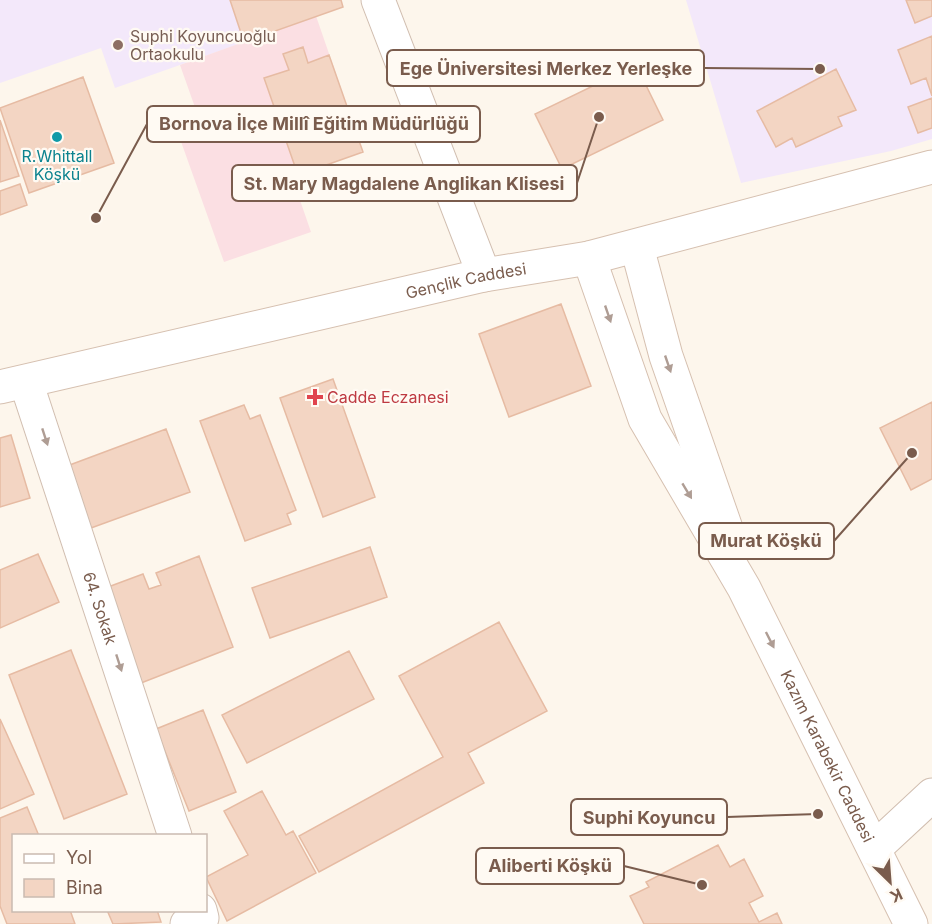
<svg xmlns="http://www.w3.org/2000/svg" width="932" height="924" viewBox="0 0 932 924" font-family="Inter,sans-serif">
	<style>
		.education { fill: #f3e8fa }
		.medical { fill: #fbdfe3 }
		.building { fill: #f3d5c3; stroke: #e6bba3; stroke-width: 1.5 }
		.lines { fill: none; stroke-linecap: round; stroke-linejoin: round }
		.minor-casing { stroke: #d1beb0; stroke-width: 35 }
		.secondary-casing { stroke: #d6c0b0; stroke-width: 35 }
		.minor { stroke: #fff; stroke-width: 33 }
		.secondary { stroke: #fff; stroke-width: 33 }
		.oneway { fill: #af9d94 }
		.education-dot { fill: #8d6e63; stroke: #fffaf3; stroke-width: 2 }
		.culture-dot { fill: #0f9aa8; stroke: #fffaf3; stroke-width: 2 }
		.health-dot { fill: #e0444e; stroke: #fffaf3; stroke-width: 2 }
		.labels { text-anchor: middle; stroke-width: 4.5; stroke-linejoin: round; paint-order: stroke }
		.education-label { font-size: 16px; fill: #785e54; stroke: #fffaf3; text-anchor: start }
		.culture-label { font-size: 16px; fill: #0d838f; stroke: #fffaf3 }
		.street-label { font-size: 16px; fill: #7a5c4d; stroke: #fffaf3 }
		.health-label { font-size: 16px; fill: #be3a42; stroke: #fffaf3; text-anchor: start }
		.leader { fill: none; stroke: #7a5c4d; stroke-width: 2 }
		.callout-dot { fill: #7a5c4d; stroke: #fffaf3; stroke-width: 2 }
		.callout { fill: #fffaf3; stroke: #7a5c4d; stroke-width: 2 }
		.callout-label { font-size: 18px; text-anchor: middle; font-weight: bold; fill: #7a5c4d }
	</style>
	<rect width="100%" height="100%" fill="#fdf6ec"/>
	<!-- education -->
	<path class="education" d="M0 0H341L343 7 115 88 101 48 0 83Z
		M686 0H932V139L891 151 741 183Z"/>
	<!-- medical -->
	<path class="medical" d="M316 16 363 152 292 177 311 232 224 262 174 122 197 113 180 65Z"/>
	<!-- building -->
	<path class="building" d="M230 0H341L343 7 244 42Z
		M906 0H932V16L915 23Z
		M932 36V96L926 78 911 84 898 50Z
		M303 47 308 63 329 55 363 152 298 175 264 78 289 70 283 54Z
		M636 65 663 120 562 169 535 114Z
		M836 69 856 110 838 117 842 126 796 147 792 138 776 147 757 111Z
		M83 77 114 163 29 193 0 108Z
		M932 98V128L918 133 908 107Z
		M0 120 19 176 0 182Z
		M20 184 27 205 0 215V191Z
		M561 304 591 386 509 417 479 334Z
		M333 379 375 497 323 517 280 398Z
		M932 402V479L911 490 880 428Z
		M244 405 250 419 260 415 296 510 287 514 291 524 245 541 200 421Z
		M166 429 190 492 91 528 67 466Z
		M11 435 30 498 0 507V438Z
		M370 547 387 597 270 638 252 588Z
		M38 554 59 602 0 628V570Z
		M199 556 233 647 136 685 100 590 143 574 149 589 161 585 156 573Z
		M499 622 547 711 468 753 484 783 319 872 299 836 443 757 399 676Z
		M71 650 127 794 64 819 9 675Z
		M349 651 374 699 247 763 222 715Z
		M203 710 236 792 189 811 156 729Z
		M0 719 34 794 0 809Z
		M262 791 286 835 293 831 316 873 227 921 206 877 248 855 224 811Z
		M27 807 39 836H14V910H70L75 924H7L0 906V818Z
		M718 845 730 867 744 859 763 896 749 903 759 922 777 913 782 924H644L630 896 649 887 646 882Z
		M107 910H157L161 922 113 924Z"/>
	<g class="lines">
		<!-- minor casing -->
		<g class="minor-casing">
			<g id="minor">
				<path d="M378 0 484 275"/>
				<path id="s1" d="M26 382 175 836"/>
				<path d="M875 848 932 795"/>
				<path d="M187 924 202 918 200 910"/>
			</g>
		</g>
		<!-- secondary casing -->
		<g class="secondary-casing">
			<g id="secondary">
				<path d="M637 247 666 356 729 537"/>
				<path id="s2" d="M589 258 645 419 744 588 911 924"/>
				<path id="s3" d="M0 387 484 275 589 258 932 167"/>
			</g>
		</g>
		<!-- minor -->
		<use href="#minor" class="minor"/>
		<!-- secondary -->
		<use href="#secondary" class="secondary"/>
	</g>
	<!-- one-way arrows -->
	<defs><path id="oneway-solid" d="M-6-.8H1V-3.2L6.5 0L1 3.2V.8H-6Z" transform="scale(1.5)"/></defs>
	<g class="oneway">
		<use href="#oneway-solid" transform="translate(608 314) rotate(71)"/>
		<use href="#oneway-solid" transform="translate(668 364) rotate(71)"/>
		<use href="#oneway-solid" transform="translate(45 437) rotate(72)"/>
		<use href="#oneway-solid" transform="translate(687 491) rotate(59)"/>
		<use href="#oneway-solid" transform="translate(770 640) rotate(63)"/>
		<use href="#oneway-solid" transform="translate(119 663) rotate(72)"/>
	</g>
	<!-- markers -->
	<circle class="education-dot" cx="118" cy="45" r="6"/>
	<circle class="culture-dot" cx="57" cy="137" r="6"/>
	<path class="health-dot" d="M312 388h6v6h6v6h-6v6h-6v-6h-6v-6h6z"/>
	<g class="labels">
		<!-- education labels -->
		<g class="education-label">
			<text x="130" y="42">Suphi Koyuncuoğlu<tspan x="130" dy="18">Ortaokulu</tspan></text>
		</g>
		<!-- culture labels -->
		<g class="culture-label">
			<text x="57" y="162">R.Whittall<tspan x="57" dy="18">Köşkü</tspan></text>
		</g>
		<!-- street labels -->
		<g class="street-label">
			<text dy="6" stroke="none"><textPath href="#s3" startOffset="478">Gençlik Caddesi</textPath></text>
			<text dy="6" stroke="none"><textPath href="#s1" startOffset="238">64. Sokak</textPath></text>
			<text dy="6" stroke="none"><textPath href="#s2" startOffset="554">Kazım Karabekir Caddesi</textPath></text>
		</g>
		<!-- health labels -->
		<g class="health-label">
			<text x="327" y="403">Cadde Eczanesi</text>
		</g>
	</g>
	<!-- callouts -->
	<path class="leader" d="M820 69L704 68M96 218L147 124M599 117L577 183M912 453L834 541M818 814L727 817M702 885L624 866"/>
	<g class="callout-dot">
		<circle cx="820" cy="69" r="6"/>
		<circle cx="96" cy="218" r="6"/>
		<circle cx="599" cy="117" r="6"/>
		<circle cx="912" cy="453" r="6"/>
		<circle cx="818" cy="814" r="6"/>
		<circle cx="702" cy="885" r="6"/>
	</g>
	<g class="callout">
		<rect x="387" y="50" width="317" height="36" rx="6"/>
		<rect x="147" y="106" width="333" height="36" rx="6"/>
		<rect x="232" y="165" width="345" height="36" rx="6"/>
		<rect x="699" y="523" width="135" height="36" rx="6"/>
		<rect x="571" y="799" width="156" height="36" rx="6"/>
		<rect x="476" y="848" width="148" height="36" rx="6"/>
	</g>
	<g class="callout-label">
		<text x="546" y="75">Ege Üniversitesi Merkez Yerleşke</text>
		<text x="314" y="130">Bornova İlçe Millî Eğitim Müdürlüğü</text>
		<text x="404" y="190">St. Mary Magdalene Anglikan Klisesi</text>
		<text x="766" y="547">Murat Köşkü</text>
		<text x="649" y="824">Suphi Koyuncu</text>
		<text x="550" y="872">Aliberti Köşkü</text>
	</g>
	<!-- legend -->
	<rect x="12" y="834" width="195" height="78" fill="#fffaf3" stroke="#cabbb1" stroke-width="1.5"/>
	<rect x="24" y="854" width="30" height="9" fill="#ffffff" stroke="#cabbb1" stroke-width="1.5"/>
	<text x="66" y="864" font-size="18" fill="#7a5c4d">Yol</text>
	<rect x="24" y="879" width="30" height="18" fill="#f3d5c3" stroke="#cabbb1" stroke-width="1.5"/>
	<text x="66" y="894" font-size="18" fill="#7a5c4d">Bina</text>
	<!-- north arrow -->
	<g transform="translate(890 882) rotate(155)" stroke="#fffaf3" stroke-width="4.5" paint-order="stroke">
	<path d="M0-4.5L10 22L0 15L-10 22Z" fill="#7a5c4d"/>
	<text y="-9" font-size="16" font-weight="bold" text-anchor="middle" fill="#7a5c4d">K</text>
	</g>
</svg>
